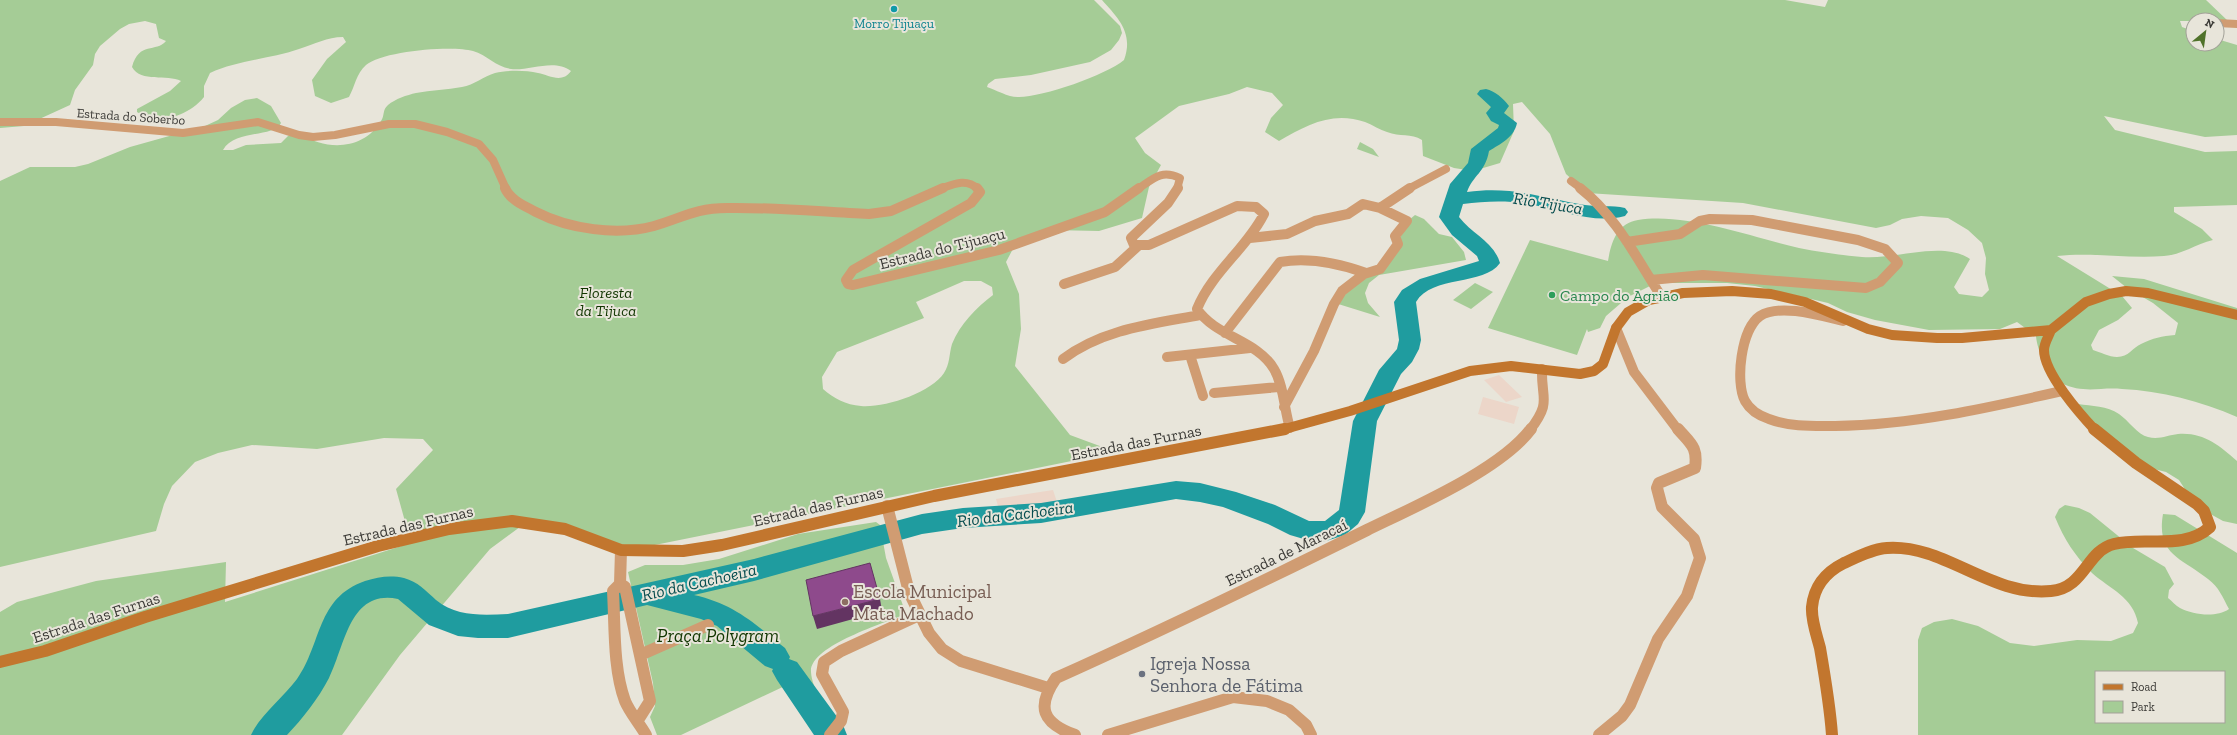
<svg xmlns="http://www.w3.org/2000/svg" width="2237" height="735" viewBox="0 0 2237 735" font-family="'Zilla Slab',serif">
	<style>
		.commercial { fill: #ecd6c9 }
		.green { fill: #a5cc96; fill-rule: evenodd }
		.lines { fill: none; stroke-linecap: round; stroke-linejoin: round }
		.river { fill: #1f9c9f; fill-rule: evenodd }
		.street-far2 { stroke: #d09c72; stroke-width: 8 }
		.street-far1 { stroke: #d09c72; stroke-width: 10 }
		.street { stroke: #d09c72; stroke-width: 12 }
		.secondary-far1 { stroke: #c2762e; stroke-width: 10 }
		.secondary { stroke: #c2762e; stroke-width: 12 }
		.shaded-wall { fill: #633462 }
		.building { fill: #8e4a8c; stroke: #633462 }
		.culture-dot { fill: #0f9aa8; stroke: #e8e5da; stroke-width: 1.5 }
		.leisure-dot { fill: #2e9e5b; stroke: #e8e5da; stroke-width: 1.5 }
		.education-dot { fill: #8d6e63; stroke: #e8e5da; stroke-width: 1.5 }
		.worship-dot { fill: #6b7280; stroke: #e8e5da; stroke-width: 1.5 }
		.labels { text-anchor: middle; stroke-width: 4; stroke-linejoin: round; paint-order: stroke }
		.far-culture-label { font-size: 13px; fill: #0d838f; stroke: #e8e5da }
		.far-street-label { font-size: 13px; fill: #3b3a36; stroke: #e8e5da }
		.street-label { font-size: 16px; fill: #3b3a36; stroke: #e8e5da }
		.park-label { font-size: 16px; font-style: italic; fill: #113600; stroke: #e8e5da }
		.leisure-label { font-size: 16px; fill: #27864d; stroke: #e8e5da; text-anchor: start }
		.water-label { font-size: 17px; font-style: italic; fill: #054c4e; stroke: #e8e5da }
		.near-education-label { font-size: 19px; fill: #785e54; stroke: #e8e5da; text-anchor: start }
		.near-park-label { font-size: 19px; font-style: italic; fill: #113600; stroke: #e8e5da }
		.near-worship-label { font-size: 19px; fill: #5b616d; stroke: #e8e5da; text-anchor: start }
	</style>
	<rect width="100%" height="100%" fill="#e8e5da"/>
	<!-- commercial -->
	<path class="commercial" d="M1499 375 1522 397 1506 402 1484 380Z
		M1483 397 1519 407 1514 424 1478 414Z
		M1053 490 1059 508 1000 513 996 499Z"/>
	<!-- green -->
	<path class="green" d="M0 0H1094L1120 26 1122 33 1119 40 1111 50 1090 62 1031 75 995 79 988 84 987 87C996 90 1010 98 1019 97 1043 97 1106 75 1124 60 1134 33 1118 18 1102 0H1785L1825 7 1828 0H2206L2228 21H2180L2182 27 2193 31V44H2217V39L2237 45V135L2205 137 2104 116 2115 130 2205 152 2237 151V205L2174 207V212L2202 229 2213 240C2196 244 2181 255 2164 256 2129 259 2092 252 2057 256L2122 296 2132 308 2118 320 2099 330 2091 345 2093 350C2100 352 2109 357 2117 357 2129 357 2132 348 2141 344 2153 338 2162 336 2175 335L2178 323 2153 303 2127 288 2112 276 2144 279 2237 308V417C2201 401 2161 391 2122 389 2099 387 2084 394 2061 383 2048 376 2037 350 2036 336L2017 322 2000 329 1929 330 1875 320 1847 312 1828 303 1755 286 1727 283H1656L1628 297 1606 316 1600 328 1588 332 1587 329 1577 355 1488 328 1530 240 1608 261C1611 243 1617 223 1638 220 1685 212 1752 237 1799 248 1819 252 1841 255 1862 257 1894 260 1943 240 1970 259L1954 287 1959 294 1982 297 1989 290 1985 274 1986 258 1982 243 1968 230 1948 218 1921 216 1902 219 1890 225 1876 228 1743 203 1587 193 1566 174 1550 134 1522 102 1513 104 1514 131 1500 163 1473 171 1454 168 1423 156 1422 140C1411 133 1400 137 1387 132 1380 130 1373 125 1365 122 1332 111 1307 125 1279 141L1265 132 1271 118 1283 105 1272 93 1247 87 1229 94 1179 106 1135 138 1145 153 1161 165 1149 187 1142 218 1099 231 1051 230 1015 245 1006 262 1019 294 1021 329 1015 366 1070 435 1116 452 615 553 566 532 524 524 490 549 400 655 342 735H0V612L17 602 96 581 226 562 225 602 411 543 396 489 433 450 423 439 384 438 317 449 252 445 218 453 195 462 172 486 164 504 156 531 0 567V181L30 167H75L88 164 130 147 205 126 218 120 231 108 245 100 257 98 271 106 281 123C274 138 235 129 223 150H233L246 145 281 143 288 136 301 134C326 151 364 150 381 121 385 115 382 110 388 105 395 99 407 95 416 93 431 90 447 90 462 87 474 85 484 76 495 73 508 70 525 70 538 73 549 75 562 84 571 71 554 58 530 71 511 69 496 67 487 55 473 51 452 45 382 51 366 65 356 74 355 86 349 97L331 103 315 96 312 80 327 59 346 42 343 37C327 37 315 44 299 49 270 59 238 60 210 73L204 86V97C191 113 172 119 152 121L137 112V109L170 91 181 81C167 74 141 83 132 67 139 41 156 53 166 41L159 38 156 24 145 21 129 24 120 29 100 46 95 54 93 65 75 90 70 105 24 126 0 128ZM964 281H981L992 287 993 295C976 308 960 324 952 344 949 354 950 364 944 373 931 393 884 408 861 406 846 405 833 398 823 389L822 377 837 352 924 318 916 302Z
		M1360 142 1373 149 1379 157 1357 149Z
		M1415 215 1424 219 1439 234 1452 237 1464 252 1466 260 1379 275 1369 283 1365 293 1368 303 1380 317 1335 303C1357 284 1379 267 1397 243 1404 233 1404 223 1415 215Z
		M1475 283 1493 292 1471 309 1453 300Z
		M2078 404C2092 406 2107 406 2119 414 2128 420 2138 435 2148 437 2159 440 2168 435 2178 434 2203 432 2219 445 2237 461V524L2223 521 2205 511 2190 497 2179 480 2166 472 2146 467 2095 428Z
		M2065 505 2079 508 2090 513 2133 548 2165 567 2174 584 2169 590 2168 598C2172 601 2176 606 2180 608 2194 615 2216 618 2229 609 2223 598 2219 587 2208 579 2182 558 2156 555 2163 514L2175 515 2237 553V735H1918V640L1922 628 1934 622 1952 619 1978 626 2010 643 2034 646 2077 640 2111 641 2133 633 2138 623C2133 597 2110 589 2092 573 2075 556 2064 539 2055 517L2059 509ZM2096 672H2224V722H2096Z
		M876 522 880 525 886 558 906 614C885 623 809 646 811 672 812 689 826 707 833 722V726L823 735H819L787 685 681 735H657L650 717 655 706 653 683 628 572 645 565H683L719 559 798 534Z"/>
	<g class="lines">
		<!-- river -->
		<path class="river" d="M1486 89C1495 91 1503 98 1509 106L1504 113 1517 123C1514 138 1500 144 1489 151 1485 173 1473 175 1467 192 1514 186 1541 198 1585 205 1598 207 1612 205 1625 208L1628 212 1625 216C1594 224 1563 211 1534 205 1510 200 1486 201 1463 204L1459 217C1472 234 1494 242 1500 263 1484 286 1432 275 1416 302L1421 340 1419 349 1412 362 1401 374 1377 421 1365 512 1358 524 1345 535 1326 541 1314 542 1290 535 1268 524 1223 507 1200 502 1176 499 1041 523 963 528 922 534 754 581 694 595C734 604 754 623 785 648L790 657 789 659 797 662 843 725 847 735H814L777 680 772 671 773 669 765 666 717 626 701 619 647 605 508 638H478L458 636 429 625 398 599C349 589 345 647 329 678 318 699 303 718 287 735H251C260 715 283 698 297 679 322 644 316 598 365 581 378 577 390 575 404 578 418 582 425 590 436 600 457 617 482 615 508 614L754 559 922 514 963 508 1041 503 1176 481 1200 483 1236 492 1275 505 1309 521H1325L1339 510 1353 421 1379 370 1397 349 1399 340 1394 302 1402 290 1420 279 1479 261 1477 256 1452 235 1439 217 1450 184 1468 163 1471 149 1498 128 1499 125 1491 121 1486 113 1491 107 1477 94 1480 90Z"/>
		<!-- street-far2 -->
		<path class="street-far2" d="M2217 23 2237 24
			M0 122H56L183 133 258 122 299 135 313 137 335 135 389 124H415L447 132 479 144 493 160 506 189
			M1571 181 1582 189
			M940 189C954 184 966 178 978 189
			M1138 189C1153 179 1161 169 1180 178L1177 189
			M1408 189 1446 169"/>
		<!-- street-far1 -->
		<path class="street-far1" d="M505 188C510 200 525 206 536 212 569 229 617 236 654 226 682 218 695 208 727 208 774 207 822 212 869 214L891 211 943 188
			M977 188 980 192 971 203 853 270 846 280 848 284 853 285 999 250 1105 212 1139 188
			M1178 188 1168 203 1131 238 1134 245H1149L1237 206 1256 207 1264 214C1246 249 1212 272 1197 309 1216 337 1257 340 1274 369 1284 386 1284 409 1290 428
			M1580 188C1616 216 1637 259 1661 296
			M1250 238 1287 234 1315 221 1348 214 1363 204 1380 208 1410 188
			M1627 242 1680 234 1700 221 1710 219 1752 220 1858 240 1885 249 1898 263 1880 282 1866 288 1703 275 1651 280
			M1064 284 1115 267 1138 246
			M1843 321C1822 316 1780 303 1760 316 1741 329 1735 382 1745 401 1750 410 1760 416 1769 419 1790 427 1813 426 1835 426 1912 425 1987 408 2062 391
			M1616 328 1634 372 1678 430
			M1225 333 1280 262C1309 257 1338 263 1366 273
			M1190 355 1203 396
			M1167 357 1250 348
			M1063 359C1103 329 1152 324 1200 315
			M1214 393 1279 387
			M1284 407 1314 351 1334 304 1342 291 1364 274 1380 269 1398 244 1395 236 1407 221 1380 208
			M1530 430C1552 401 1541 400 1542 369"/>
		<!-- street -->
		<path class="street" d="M887 506 909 592 929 633 942 649 961 661 1048 688
			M620 584 613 591C615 625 613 669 625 701 630 713 640 724 646 735
			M620 584 625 587 650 701 638 720
			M620 584 621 550
			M640 655 708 625
			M830 735 841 721 843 712 822 674 824 662 841 651 919 615
			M1075 735C1042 723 1036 707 1056 678 1161 631 1264 581 1367 530 1414 507 1500 470 1531 429
			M1108 735 1233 697 1267 701 1289 710 1306 725 1311 735
			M1599 735 1622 716 1630 705 1658 639 1687 596 1700 558 1694 539 1662 507 1657 488 1659 483 1695 468C1698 447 1691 444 1678 429"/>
		<!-- secondary-far1 -->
		<path class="secondary-far1" d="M2051 330C2049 336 2044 343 2044 350 2044 373 2080 414 2095 430
			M1281 430 1350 411 1470 371 1511 366 1580 374 1594 371 1603 364 1616 328 1628 312 1649 300 1683 293 1732 291 1771 294 1805 302 1868 329 1892 335 1937 338H1962L2051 330 2086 302 2109 294 2126 291 2148 293 2237 315"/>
		<!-- secondary -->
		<path class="secondary" d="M0 662 45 651 145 617 378 546 449 529 512 521 565 529 621 550 683 551 722 545 934 496 1285 429
			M1832 735C1830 706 1825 677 1820 648 1817 636 1811 620 1812 607 1814 586 1826 572 1844 563 1857 557 1872 549 1887 548 1945 544 1990 597 2051 591 2085 588 2086 551 2114 544 2145 536 2184 551 2210 527L2204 511 2197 504 2136 463 2094 429"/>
	</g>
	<!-- shaded-wall -->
	<path class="shaded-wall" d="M880 599 882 611 817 629 813 616Z"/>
	<!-- building -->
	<path class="building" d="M870 563 880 599 813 616 806 580Z"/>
	<!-- markers -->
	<circle class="culture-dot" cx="894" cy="9" r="4"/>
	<circle class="leisure-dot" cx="1552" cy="295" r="4"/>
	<circle class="education-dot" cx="845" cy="602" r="4"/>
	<circle class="worship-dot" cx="1142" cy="674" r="4"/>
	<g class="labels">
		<!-- far-culture labels -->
		<g class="far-culture-label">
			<text x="894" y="28">Morro Tijuaçu</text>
		</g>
		<!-- far-street labels -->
		<g class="far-street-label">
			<text transform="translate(131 116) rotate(4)" y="5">Estrada do Soberbo</text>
		</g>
		<!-- street labels -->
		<g class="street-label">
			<text transform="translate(942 248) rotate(-14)" y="6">Estrada do Tijuaçu</text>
			<text transform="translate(1136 442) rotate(-11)" y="6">Estrada das Furnas</text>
			<text transform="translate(818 506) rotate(-13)" y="6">Estrada das Furnas</text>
			<text transform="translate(408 525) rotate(-13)" y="6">Estrada das Furnas</text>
			<text transform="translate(1286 552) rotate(-26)" y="6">Estrada de Maracaí</text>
			<text transform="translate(96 617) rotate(-18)" y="6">Estrada das Furnas</text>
		</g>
		<!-- park labels -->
		<g class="park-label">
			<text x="606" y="298">Floresta<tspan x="606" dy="18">da Tijuca</tspan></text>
		</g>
		<!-- leisure labels -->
		<g class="leisure-label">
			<text x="1560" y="301">Campo do Agrião</text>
		</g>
		<!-- water labels -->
		<g class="water-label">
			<text transform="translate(1548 203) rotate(9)" y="6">Rio Tijuca</text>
			<text transform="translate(1015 514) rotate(-7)" y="6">Rio da Cachoeira</text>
			<text transform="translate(699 582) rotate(-13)" y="6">Rio da Cachoeira</text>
		</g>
		<!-- near-education labels -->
		<g class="near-education-label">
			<text x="853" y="598">Escola Municipal<tspan x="853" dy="22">Mata Machado</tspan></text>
		</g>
		<!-- near-park labels -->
		<g class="near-park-label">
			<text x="718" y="642">Praça Polygram</text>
		</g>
		<!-- near-worship labels -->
		<g class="near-worship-label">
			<text x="1150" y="670">Igreja Nossa<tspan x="1150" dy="22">Senhora de Fátima</tspan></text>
		</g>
	</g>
	<!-- legend -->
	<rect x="2095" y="671" width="130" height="52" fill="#e8e5da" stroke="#a3a198"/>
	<rect x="2103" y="684" width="20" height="6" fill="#c2762e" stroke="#a3a198"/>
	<text x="2131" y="691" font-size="12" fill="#3b3a36">Road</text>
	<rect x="2103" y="701" width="20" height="12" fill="#a5cc96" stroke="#a3a198"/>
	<text x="2131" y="711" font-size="12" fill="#3b3a36">Park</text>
	<!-- north arrow -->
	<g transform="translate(2205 32) rotate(29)"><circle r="19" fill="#e8e5da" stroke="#a3a198"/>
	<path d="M0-3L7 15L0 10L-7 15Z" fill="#50722a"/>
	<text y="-6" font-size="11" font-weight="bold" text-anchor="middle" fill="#3b3a36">N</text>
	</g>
</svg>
